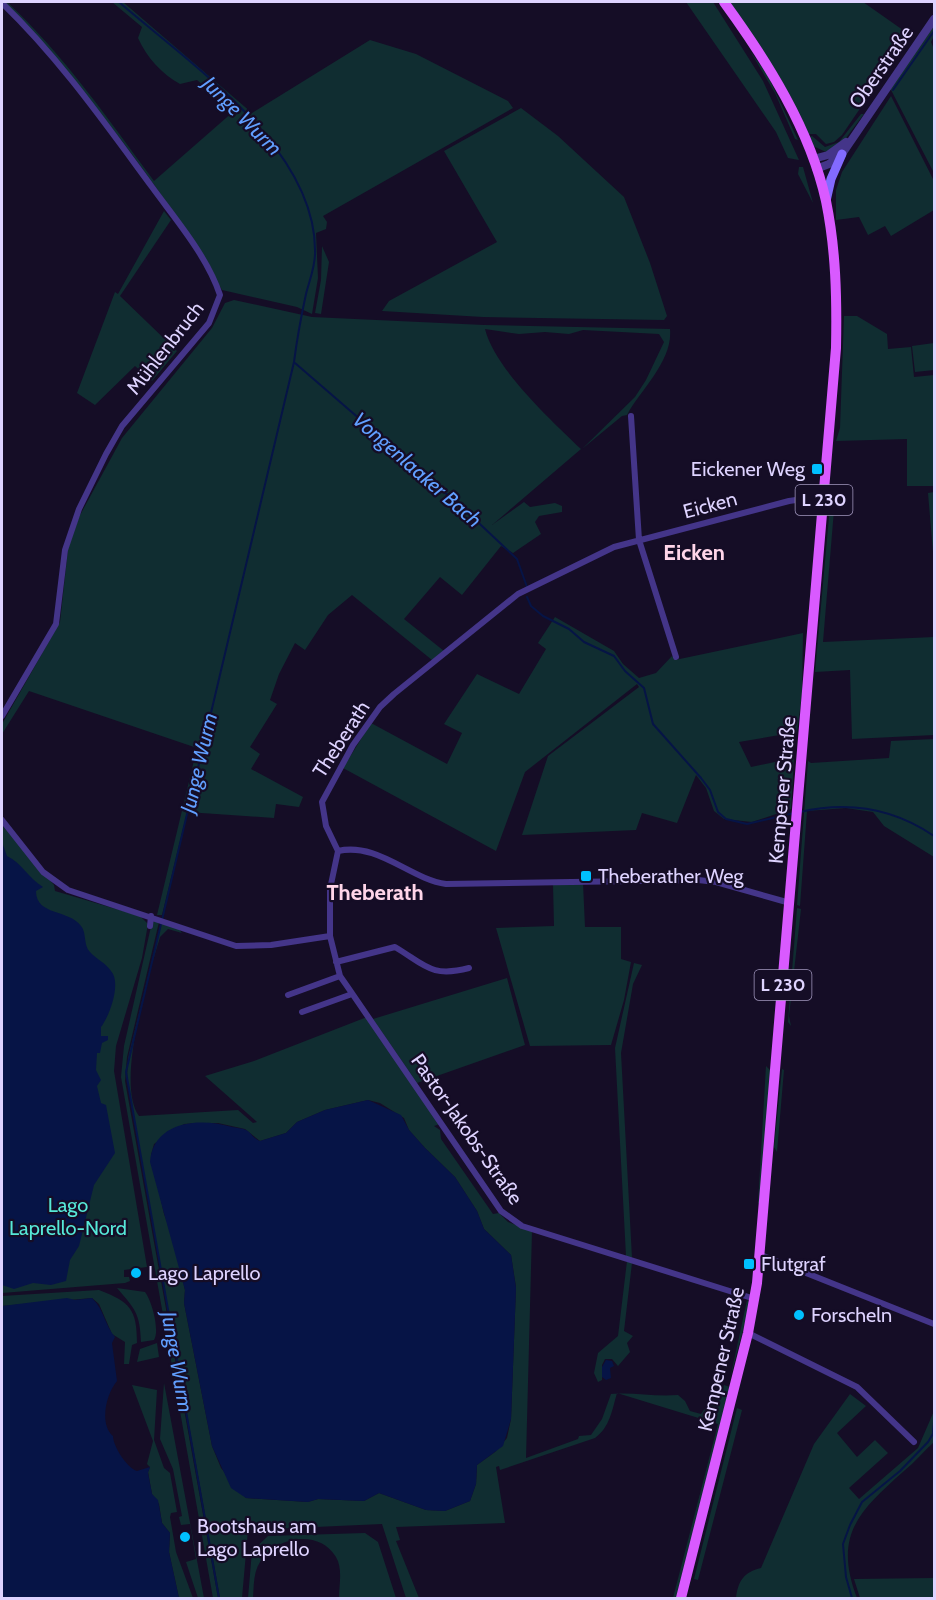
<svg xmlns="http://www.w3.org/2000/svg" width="936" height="1600" viewBox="0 0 936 1600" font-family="Cabin,sans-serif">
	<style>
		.green { fill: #102d31; fill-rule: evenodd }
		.water { fill: #061446 }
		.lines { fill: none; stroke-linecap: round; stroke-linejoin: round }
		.stream { stroke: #061446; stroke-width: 2 }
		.minor { stroke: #443589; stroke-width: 6 }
		.tertiary { stroke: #443589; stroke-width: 8 }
		.secondary { stroke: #836aff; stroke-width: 9 }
		.primary { stroke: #d95aff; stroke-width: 10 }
		.poi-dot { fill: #00c0fe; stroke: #150d26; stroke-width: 2 }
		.labels { text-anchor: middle; stroke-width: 4.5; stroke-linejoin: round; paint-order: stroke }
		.shield { fill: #150d26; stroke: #a298be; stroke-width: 1.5 }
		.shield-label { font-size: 18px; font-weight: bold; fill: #ded3ff }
		.street-label { font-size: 20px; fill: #ded3ff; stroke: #150d26 }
		.poi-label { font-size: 20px; fill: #ded3ff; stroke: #150d26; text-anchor: start }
		.park-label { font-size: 20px; fill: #56e8d8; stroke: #150d26 }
		.water-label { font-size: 21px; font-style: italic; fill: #619fff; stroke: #150d26 }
		.quarter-label { font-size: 22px; font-weight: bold; fill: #ffd5e9; stroke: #150d26 }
	</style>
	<rect width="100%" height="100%" fill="#150d26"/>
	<!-- green -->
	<path class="green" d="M3 2H7C64 55 108 119 154 181L234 111 197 80 180 84C162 74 147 58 138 38L142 27 112 2H123L252 113 370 40 416 54 508 101 513 108 323 216 327 222 326 229 316 233 318 278 312 314 297 307 222 290C192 237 158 189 122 141 84 92 47 45 3 2Z
		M686 2H713L763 81 799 160 788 158 776 132Z
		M729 2H863L910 35 842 135 834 142 826 144 816 134H808L779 76Z
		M934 26V36L931 42 934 49V173L890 88Z
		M750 51 767 74 798 140 795 139 775 93Z
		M891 96 934 181V210L891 236 885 226 868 235 859 217 836 220V190L842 172Z
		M521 108 558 136 624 197 650 263 667 316 664 320 483 317 382 311 389 301 497 242 444 151Z
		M861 114H864L843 142 826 152 813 146 809 137 812 136 825 147 839 142Z
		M799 167H803L813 203 798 174Z
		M164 211 171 220 120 296 177 351 152 381 135 366 95 405 77 393 115 292 118 294Z
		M322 246 329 262 321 314 315 313 321 280Z
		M234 300 312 317 484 325 670 329C673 361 641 389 627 415L622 416 582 449 635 397 646 380 664 342 659 334 583 330 569 334 545 332 519 334 485 329C495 369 551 420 581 449L492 525 524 502 530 507 555 503 562 506V512L539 516 535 522 541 534 513 553 501 546 462 595 440 577 404 619 444 651 432 660 352 595 328 615 305 650 295 643 279 674 270 700 277 704 250 747 260 754 251 769 303 797 299 807 276 804 274 818 187 812 162 915H157L197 748 29 691 2 734V724L60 622 68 549 79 517 122 438 212 328 225 303Z
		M844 316H857L887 334 888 349 911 347 914 377 934 375V486H907V439L836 441 840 428Z
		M934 343V370L915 372 912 346Z
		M934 492V564L928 493Z
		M835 498 823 642 934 637V735L852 739 850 670 815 672 830 506Z
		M555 617 614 651 623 664 639 678 656 673 672 656 675 660 803 633 802 694 797 732 739 742 751 767 794 758 791 809 752 822 724 819 714 811 706 788 696 775 677 823 642 813 636 830 522 835 548 756 639 687 637 684 525 772 496 851 343 768 371 723 447 764 462 733 444 724 477 674 519 694 546 649 538 643Z
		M934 739V857L884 826 873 812 846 808 807 811 800 906 797 905 808 761 811 763 889 758 891 741Z
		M2 825 54 885 55 891 140 916 148 924 142 958 116 1046 114 1071 147 1267 124 1270V1277H129L130 1281 125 1283 2 1293Z
		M583 883 585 927H621V959L631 962 624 1000 611 1045 530 1046 496 928 554 926 553 884Z
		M797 908 801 909 789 1016 791 1026 788 1022Z
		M152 922H159L127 1057 125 1081 218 1598H213L121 1077 124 1046Z
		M161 923 179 929 182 933 168 929 160 937C149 975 115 1083 139 1116L238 1110 253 1123 257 1122 205 1076 254 1061 367 1017 440 1124 434 1126 440 1130 441 1139 493 1214 499 1213 508 1222 532 1231 526 1458 578 1439 579 1436 591 1435 602 1419 611 1394C634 1392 654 1397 678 1395L685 1401 690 1411 701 1414 706 1407 709 1395 720 1392 724 1385 730 1387 676 1598H673L718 1424 617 1393C612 1410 610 1427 595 1438L500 1470 499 1466 496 1467 505 1523 396 1527 400 1540 396 1541 419 1598H406L382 1524 248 1530 242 1598H220L127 1079 128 1058ZM368 1100 380 1103 404 1118 409 1130 425 1148 455 1177 477 1211 484 1229 511 1255 516 1287 511 1419 507 1438 495 1452 477 1465 476 1484 470 1501 445 1511 426 1510 379 1493 364 1501 318 1499 308 1502 246 1498 221 1468 212 1446 184 1303 185 1290 172 1235 164 1214 151 1155 154 1144 184 1124 197 1123H218L245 1129 260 1141 286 1133 297 1122 325 1110Z
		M634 963 642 965 633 984 621 1053 632 1258 626 1256 615 1048Z
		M507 978 525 1045 417 1083 373 1019Z
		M766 1066 771 1071 761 1204 758 1203Z
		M782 1069 784 1070 777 1152 774 1147Z
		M627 1261 632 1263 624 1331 633 1336 627 1343 630 1352 618 1366 612 1359H605L602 1365V1380L598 1382 594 1373 598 1353 618 1336Z
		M117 1288 145 1292C152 1301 160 1331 154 1340L141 1342C140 1313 135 1309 117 1288Z
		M99 1290C130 1302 137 1309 137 1343L132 1345 129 1364H124L125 1342 112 1334 99 1304 92 1298 2 1306V1296Z
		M747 1300 750 1304 730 1379Z
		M157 1343 159 1357 137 1362 140 1349Z
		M164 1383 204 1598H198L186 1562 196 1559 190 1524 181 1525 179 1517 182 1516 173 1469 160 1439Z
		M132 1385 157 1390 154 1440 164 1468 170 1473 177 1512 171 1513 170 1517 176 1552 193 1598H179L169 1552 170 1533 162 1523 159 1504 152 1494 148 1472 150 1467 147 1464 153 1441Z
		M850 1394 866 1406 837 1433 857 1457 875 1440 888 1453 849 1488 859 1499 918 1448 934 1411V1442C924 1451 915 1462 904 1471 859 1511 833 1535 857 1598H736C738 1581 744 1572 761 1568L814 1444Z
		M737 1408 742 1410 698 1580 694 1579Z
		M365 1533 378 1542 396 1598H339C339 1585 343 1569 336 1557 319 1528 275 1537 260 1562 253 1573 254 1586 253 1598H248L252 1551 268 1536Z
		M934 1578V1598H860L854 1579Z"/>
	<!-- water -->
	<path class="water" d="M2 842 7 856C22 863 28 878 43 887L36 891C36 916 69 909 81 926 87 933 83 945 90 952 96 959 106 963 111 971 122 983 109 1017 101 1027V1036H108V1040L102 1043 100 1053H97L96 1070 101 1080 97 1086 101 1103 106 1105 115 1153 94 1185 79 1246 70 1260 66 1281 51 1285 33 1283 14 1289 2 1285Z
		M368 1100 401 1115 409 1130 425 1148 455 1177 477 1211 484 1229 511 1255 516 1288 511 1419 503 1446 477 1465 476 1484 470 1501 445 1511 426 1510 379 1493 364 1501 318 1499 308 1502 246 1498 231 1488 212 1446 184 1303 185 1290 150 1162C153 1121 200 1117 232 1127 236 1128 242 1128 246 1130 252 1133 253 1139 260 1141L286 1133 297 1122 325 1110Z
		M67 1298 75 1300 92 1298C104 1309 105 1326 115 1337L112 1343 117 1381C106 1394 99 1424 113 1436 113 1446 127 1468 137 1471L150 1467 148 1473 152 1494 158 1500 162 1523 170 1533 169 1552 179 1598H2V1306Z
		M606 1360 612 1361 614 1366 610 1368 611 1378 606 1380 602 1377V1367Z"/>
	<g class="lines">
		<!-- stream -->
		<path class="stream" d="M119 2C190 64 318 149 315 254 315 267 309 282 306 294 301 317 297 339 294 362L126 1072 219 1598
			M893 90 934 31
			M295 363 465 510 517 559 527 587
			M527 597 531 606 543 616 569 629 584 642 614 656 625 671 644 688 653 724 701 778 710 790 718 812 726 819 747 824 794 813
			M800 812C848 801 893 808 934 836
			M933 1432 934 1422
			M852 1598 846 1577 843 1544 850 1525 862 1502 900 1471 928 1442 934 1432"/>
		<!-- minor -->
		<path class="minor" d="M2 3C59 58 104 122 152 187 176 220 207 256 220 295L209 323 122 426 106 454 79 509 65 550 56 624 2 716
			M631 416 639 540 676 657
			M2 820 43 872 68 890 236 946 271 945 330 936 340 976 347 986 501 1211 522 1226 755 1299
			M338 851C378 842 410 879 446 884L698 880 716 882 790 903
			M150 926 151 916
			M330 936V889L338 851 326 826 322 802 353 745 380 707 394 694 518 594 614 547 789 501 824 496
			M336 962 395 947C425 965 431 978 469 968
			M288 995 340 976
			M302 1012 352 994
			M761 1255 934 1324
			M748 1333 857 1387 914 1442"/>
		<!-- tertiary -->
		<path class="tertiary" d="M813 159 828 155 846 142
			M816 169 829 164 842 154 934 19"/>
		<!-- secondary -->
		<path class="secondary" d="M826 201 831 179 842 154"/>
		<!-- primary -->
		<path class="primary" d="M681 1598 748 1333 757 1283 836 348C837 299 836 250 826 201 810 129 767 61 724 2"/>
	</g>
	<!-- markers -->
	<g class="poi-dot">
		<rect x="811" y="463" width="12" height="12" rx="3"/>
		<rect x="580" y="870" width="12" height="12" rx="3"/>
		<rect x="743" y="1258" width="12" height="12" rx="3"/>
		<circle cx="136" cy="1273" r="6"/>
		<circle cx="799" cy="1315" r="6"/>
		<circle cx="185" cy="1537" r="6"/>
	</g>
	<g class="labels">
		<!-- shield labels -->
		<g class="shield">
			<rect x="795.5" y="485" width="57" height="30" rx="4.5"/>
			<rect x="754.5" y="970" width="57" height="30" rx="4.5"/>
		</g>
		<g class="shield-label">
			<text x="824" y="506">L 230</text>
			<text x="783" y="991">L 230</text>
		</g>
		<!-- street labels -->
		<g class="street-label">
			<text transform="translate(881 67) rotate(-55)" y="7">Oberstraße</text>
			<text transform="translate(165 348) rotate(-52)" y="7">Mühlenbruch</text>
			<text transform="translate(710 505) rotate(-15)" y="7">Eicken</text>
			<text transform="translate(341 739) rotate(-57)" y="7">Theberath</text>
			<text transform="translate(782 790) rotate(-85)" y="7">Kempener Straße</text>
			<text transform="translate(467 1129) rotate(55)" y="7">Pastor-Jakobs-Straße</text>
			<text transform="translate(721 1359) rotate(-77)" y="7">Kempener Straße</text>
		</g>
		<!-- poi labels -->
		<g class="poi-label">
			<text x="805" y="476" text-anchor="end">Eickener Weg</text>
			<text x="598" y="883">Theberather Weg</text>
			<text x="761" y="1271">Flutgraf</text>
			<text x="148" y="1280">Lago Laprello</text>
			<text x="811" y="1322">Forscheln</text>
			<text x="197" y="1533">Bootshaus am<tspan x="197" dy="23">Lago Laprello</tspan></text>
		</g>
		<!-- park labels -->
		<g class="park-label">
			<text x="68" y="1212">Lago<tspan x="68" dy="23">Laprello-Nord</tspan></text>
		</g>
		<!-- water labels -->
		<g class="water-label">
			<text transform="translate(242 116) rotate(45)" y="7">Junge Wurm</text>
			<text transform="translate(417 470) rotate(41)" y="7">Vongenlaaker Bach</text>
			<text transform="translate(199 763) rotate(-77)" y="7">Junge Wurm</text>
			<text transform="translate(177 1362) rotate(80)" y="7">Junge Wurm</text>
		</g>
		<!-- quarter labels -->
		<g class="quarter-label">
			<text x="694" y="560">Eicken</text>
			<text x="375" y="900">Theberath</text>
		</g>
	</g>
	<!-- border -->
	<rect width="936" height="1600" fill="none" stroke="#ded3ff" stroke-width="6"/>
</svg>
